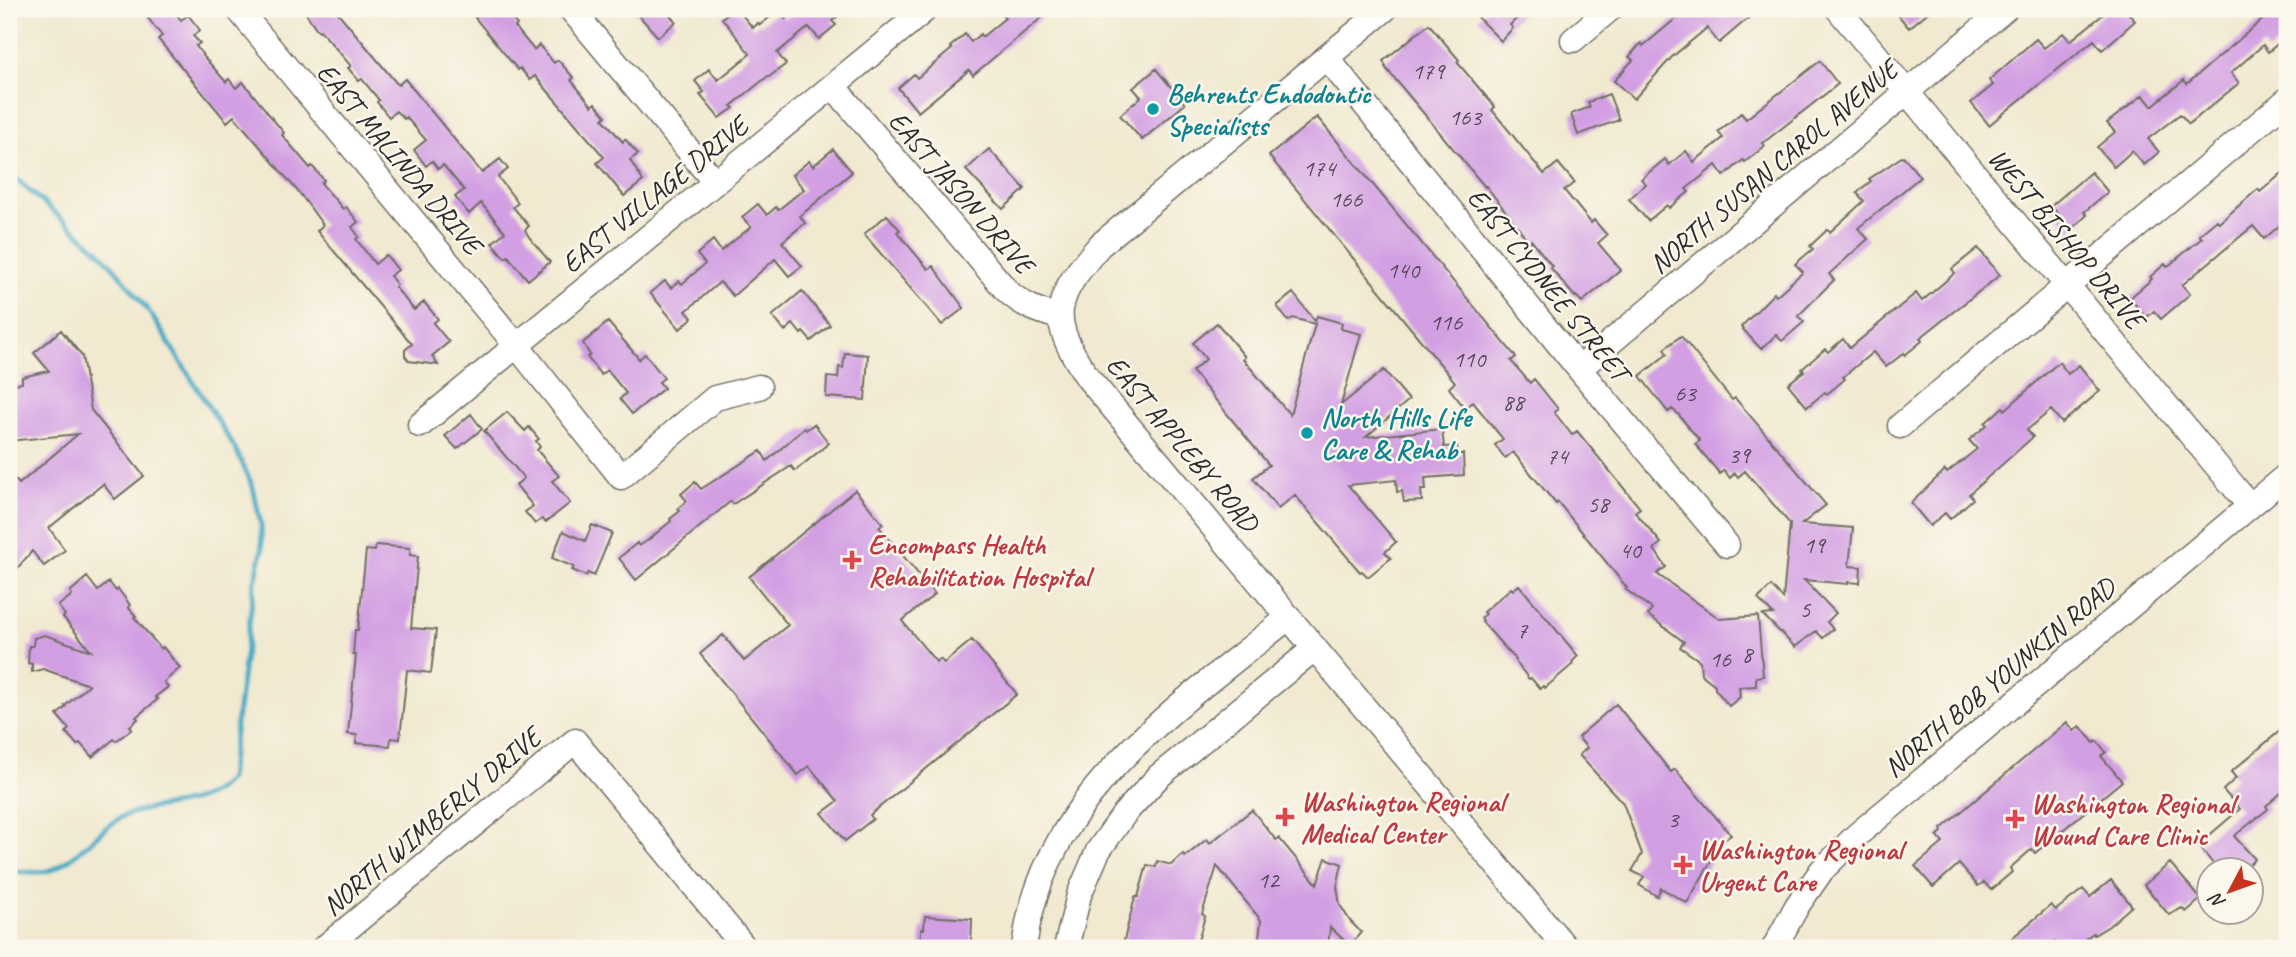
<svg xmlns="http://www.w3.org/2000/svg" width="2296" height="957" viewBox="0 0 2296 957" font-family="Caveat,sans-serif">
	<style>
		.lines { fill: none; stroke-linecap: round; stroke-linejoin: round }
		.stream { stroke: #46aac6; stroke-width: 5 }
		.building { fill: #d29fe3 }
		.minor-casing { stroke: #706e65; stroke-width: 27 }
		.minor { stroke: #fff; stroke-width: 24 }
		.culture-dot { fill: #0f9aa8; stroke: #fbf7ec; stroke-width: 2.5 }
		.health-dot { fill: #e0444e; stroke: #fbf7ec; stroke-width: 2.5 }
		.labels { text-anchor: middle; stroke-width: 5; stroke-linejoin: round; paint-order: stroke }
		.number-label { font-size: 24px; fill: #554859 }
		.culture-label { font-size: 28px; font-weight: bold; fill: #0d838f; stroke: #fbf7ec; text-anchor: start }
		.street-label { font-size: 28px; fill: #2b2b2b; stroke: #fbf7ec }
		.health-label { font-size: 28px; font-weight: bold; fill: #be3a42; stroke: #fbf7ec; text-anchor: start }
	</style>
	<rect width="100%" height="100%" fill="#fbf7ec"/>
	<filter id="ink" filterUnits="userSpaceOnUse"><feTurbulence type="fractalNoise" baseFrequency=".0143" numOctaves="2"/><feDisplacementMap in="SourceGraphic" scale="14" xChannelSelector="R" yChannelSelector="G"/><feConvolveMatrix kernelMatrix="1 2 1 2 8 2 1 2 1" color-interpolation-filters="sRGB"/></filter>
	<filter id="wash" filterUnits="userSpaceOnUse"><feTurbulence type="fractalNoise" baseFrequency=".00686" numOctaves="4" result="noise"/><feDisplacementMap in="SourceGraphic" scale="28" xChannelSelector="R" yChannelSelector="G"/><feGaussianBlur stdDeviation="1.57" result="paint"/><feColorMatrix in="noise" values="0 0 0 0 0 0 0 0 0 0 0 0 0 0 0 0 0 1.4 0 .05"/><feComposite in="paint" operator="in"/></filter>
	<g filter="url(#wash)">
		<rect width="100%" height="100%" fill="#f1e9d0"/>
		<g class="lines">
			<!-- stream -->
			<path class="stream" d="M9 173 100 252 126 282 150 313 236 450 253 487 261 525 262 551 254 586 229 779C201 812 156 800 120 818 100 829 71 864 51 870 38 874 22 872 9 870"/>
		</g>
		<g id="blocks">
			<!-- building -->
			<path class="building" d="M141 9H172L181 20 188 15 200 30 193 36 200 43 196 46 205 58 226 82 229 79 236 88 243 82 284 133 282 135 310 168 312 166 324 180 321 183 343 209 346 207 358 222 352 227 359 237 356 239 375 264 386 255 398 270 390 276 397 285 395 287 414 310 424 302 438 319 433 323 449 342 432 356 438 365 409 361 405 356V350L412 344 317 231 323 225 301 195 234 116 227 122 158 39 162 36Z
				M303 9H335L398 85 405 79 482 173 500 159 508 169 498 177 518 203 513 207 529 226 525 230 529 237 550 262 528 280 508 256 505 258 492 243 505 232 481 203 469 214 455 197 464 190 443 165 438 169 432 161 426 166 414 150 426 140 406 117 404 119 396 111 389 117 377 102 379 100 362 79 359 81 348 68 351 66 320 30 318 31Z
				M486 9H504L517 25 515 27 534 50 539 45 554 63 558 60 574 78 571 80 592 106 595 103 606 116 603 119 623 142 625 139 638 154 630 160 643 181 624 196 597 163 604 157 535 76 530 80 520 68 518 70 475 18Z
				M633 9H665L676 22 658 37Z
				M733 9H737L753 28 758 23 760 25 779 10 785 19 797 9H846L832 21 836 25 819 39 809 27 777 53 786 64 769 77 768 76 731 106 734 108 719 118 700 95 704 92 695 81 709 69 718 80 750 54 722 18Z
				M998 9H1052L973 75 969 70 918 112 898 88 914 74 917 78 952 49 950 47 965 34 971 42 980 34 982 37 1005 18Z
				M1488 9H1526L1510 25 1513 28 1501 41 1478 18Z
				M1673 9H1759L1719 43 1707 28 1672 57 1634 99 1614 81 1633 60 1629 57 1641 43 1643 46 1679 16Z
				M1893 9H1932L1909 28Z
				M2110 9H2125L2135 21 2102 50 2094 40 1989 125 1971 103 1993 85 1989 80 2036 39 2044 48 2063 33 2070 41Z
				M2275 9H2287V36L2268 52 2263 45 2231 73 2239 83 2189 124 2180 114 2148 139 2159 152 2144 165 2132 151 2114 167 2097 147 2115 132 2107 123 2143 95 2152 106 2184 80 2187 84Z
				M1429 24 1459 60 1457 62 1495 107 1492 110 1544 174 1558 163 1575 183 1564 190 1591 223 1594 220 1607 235 1598 243 1621 270 1582 302 1576 296 1575 297 1550 267 1552 266 1531 240 1529 242 1486 186 1485 187 1385 67 1386 66 1383 61Z
				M1820 61 1838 84 1763 143 1765 146 1745 162 1743 160 1724 176 1716 165 1686 189 1689 192 1669 208 1667 205 1648 221 1629 199 1646 184 1641 179 1665 159 1669 165 1686 151 1694 162 1723 138 1718 132 1741 113 1746 119Z
				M1156 69 1185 104 1142 140 1120 115 1141 97 1133 88Z
				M1609 94 1619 120 1578 135 1571 114 1590 107 1588 102Z
				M1317 117 1516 357 1511 361 1530 383 1534 379 1558 409 1554 412 1572 435 1577 431 1640 508 1635 512 1661 543 1654 549 1666 567 1657 574 1720 619 1758 616 1763 676 1756 677V686L1739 687 1740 697 1729 706 1715 689V685L1701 674 1700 661 1680 647 1684 642 1648 615 1652 609 1625 589 1627 588 1558 502 1556 504 1513 452 1505 458 1495 445 1503 439 1473 402 1465 408 1449 388 1455 382 1269 156Z
				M833 149 852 172 800 216 805 223 782 242 802 266 789 276 775 259 733 296 720 282 686 311 692 318 680 329 650 293 665 281 671 288 679 281 682 284 705 264 697 254 713 240 721 251 751 227 742 217 758 204 767 215 776 207 778 210 804 189 792 175 809 161 813 166Z
				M989 149 1025 189 1003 209 966 170Z
				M1903 156 1920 177 1858 228 1868 239 1829 274 1834 280 1798 316 1804 322 1782 341 1776 335 1761 349 1741 327 1774 293 1776 296 1803 272 1795 264 1813 249 1810 246 1827 230 1830 232 1864 201 1857 193 1871 181 1869 179Z
				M2287 169V219L2264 239 2253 226 2182 285 2190 294 2161 319 2154 311 2146 318 2130 298 2152 279 2150 277 2165 264 2167 267 2202 238 2199 235 2217 220 2219 223 2258 189 2260 192Z
				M2091 172 2108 192 2084 212 2087 215 2071 230 2051 206Z
				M887 215 900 230 897 232 928 269 933 266 964 308 942 325 864 234Z
				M1978 248 2000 275 1920 338 1922 341 1905 355 1904 353 1886 367 1873 352 1843 377 1845 379 1827 394 1825 392 1807 407 1788 384 1804 371 1802 369 1825 349 1828 352 1843 339 1850 348 1916 293 1922 301 1955 273 1952 269Z
				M802 291 830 325 811 341 803 332 801 334 793 324 785 331 772 316Z
				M1293 293 1315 321 1317 316 1342 323 1341 329 1361 334 1341 405 1384 370 1409 400 1366 437 1442 429 1444 447 1457 446 1458 454H1463L1464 475 1425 478 1426 490H1421L1422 501 1404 502 1402 491 1397 492 1396 480 1348 485 1396 542 1385 552 1391 558 1368 577 1362 571 1360 572 1295 495 1278 509 1253 478 1269 465 1192 371 1206 359 1193 343 1217 323 1245 357 1243 359 1290 415 1315 324 1293 318 1288 321 1277 306Z
				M608 322 639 359 645 354 664 378 659 382 664 388 632 414 620 399 626 393 607 370 601 375 587 357 590 355 583 343Z
				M61 330 82 356 91 410 144 476 115 499 103 484 49 528 65 550 44 566 32 551 9 578V472L19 484 78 434 9 441V385L22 383V377L49 371 34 353Z
				M1681 336 1732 400 1735 398 1826 505 1802 524 1853 528 1849 566 1861 567 1860 583 1848 582V584L1804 580 1836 613 1827 622 1833 629 1823 638 1816 631 1795 647 1763 615 1773 614 1758 599 1771 586 1783 599 1790 524 1745 471 1738 477 1735 473 1730 478 1724 470 1720 474 1695 444 1700 441 1678 414 1672 409 1668 412 1640 376 1667 354 1664 349Z
				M845 353 868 355 865 400 826 397 827 377 838 378 839 367 843 368Z
				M2059 362 2068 374 2079 365 2100 391 2062 423 2051 410 2027 430 2033 437 1969 494 1973 499 1950 519 1945 513 1930 526 1911 503 1945 470 1947 473 1977 449 1969 440 1987 425 1985 423 2003 407 2005 410Z
				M507 412 525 431 529 427 539 439 536 441 540 447 537 450 559 476 552 481 570 503 546 522 542 519 535 524 525 512 533 506 516 485 524 478 484 431Z
				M471 414 482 429 457 449 445 436Z
				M814 424 829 443 795 471 791 466 733 504 731 501 636 580 619 558 637 543 639 546 647 541 671 521 670 519 680 511 678 509 687 501 681 494 695 482 701 489 761 451 767 461 804 428 806 430Z
				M855 490 883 524 879 527 935 594 902 621 936 662 940 659 944 663 972 640 1017 694 870 815 873 819 845 841 822 813 838 801 809 766 798 775 700 654 723 635 744 661 788 625 749 577Z
				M592 525 612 533 594 576 588 573 586 576 572 570 574 567 552 558 563 531 585 541Z
				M376 545 410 548V555L418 556 411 628 436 630 431 673 407 670 400 739 391 738 390 746 356 743 357 735 348 734 356 655H353L355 630H358L366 550 375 551Z
				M87 577 98 591 109 582 116 591 118 589 130 605 128 607 136 616 134 617 161 649 163 647 180 668 164 682 168 687 155 697 158 699 136 717 138 719 130 726 132 729 116 741 114 739 92 757 80 743 77 745 66 732 69 729 57 715 66 707 65 706 89 685 43 669 32 672V664L28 663 29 646H33L34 638 45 635 91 651 63 617 65 615 58 606 72 595 70 592Z
				M1519 585 1578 656 1572 662 1573 664 1545 688 1543 686 1540 689 1531 678 1529 679 1515 661 1516 660 1482 622 1483 621 1481 618 1485 614 1483 612 1511 588 1513 590Z
				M1616 704 1671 772 1675 769 1731 835 1723 841 1687 903 1661 888 1657 896 1639 885 1644 877 1632 871 1642 854 1623 803 1579 755 1587 748 1578 737Z
				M2067 722 2074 731 2080 726 2094 743 2097 741 2106 752 2101 756 2122 781 2035 853 2032 849 2010 868 2012 872 1991 890 1984 882 1978 886 1959 864 1933 887 1915 866 1943 843 1937 836 1942 832 1941 829Z
				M2287 725V788L2266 806 2268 809 2234 836 2255 859 2243 870H2218L2198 845 2240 809 2223 790 2236 778 2231 772Z
				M1252 810 1276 840 1279 838 1317 884 1326 858 1342 864 1337 887 1340 905 1350 921 1361 932 1350 946 1330 927 1328 948H1258L1261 920 1217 866 1202 914 1205 916 1196 948H1122L1135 897H1138L1147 865 1156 867 1157 861 1171 865 1183 854 1185 857 1207 839 1210 843Z
				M2170 863 2201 899 2186 912 2182 908 2169 915 2144 885Z
				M2111 880 2132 906 2109 926 2094 935 2093 933 2074 948H2060L2055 942 2047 948H2000L2051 905 2056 910 2083 889 2090 897Z
				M925 916 972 919 971 948H920L921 929H924Z"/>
		</g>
	</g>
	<g filter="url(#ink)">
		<use href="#blocks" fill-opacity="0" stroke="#706e65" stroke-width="2"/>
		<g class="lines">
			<!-- minor casing -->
			<g class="minor-casing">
				<path id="minor" d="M238 9 517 346 621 477 715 398 759 387
					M571 9 715 182
					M1385 9 1100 245C1053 299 1047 317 1088 378L1566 948
					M1838 9 2250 506
					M1573 40 1610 9
					M1327 58 1579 369 1727 545
					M833 86 1006 290C1023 306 1038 311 1059 317
					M1579 369 2005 9
					M420 425 926 9
					M1900 426 2287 100
					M324 948 575 741 745 948
					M1024 948C1042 794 1179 707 1289 617
					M1066 948 1079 895 1098 851 1125 813 1159 776 1315 648
					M1774 948 1797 906 1822 870 1857 835 2287 475"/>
			</g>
			<!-- minor -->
			<use href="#minor" class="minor"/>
		</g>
	</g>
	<!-- markers -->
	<g class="culture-dot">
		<circle cx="1153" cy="109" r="7"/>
		<circle cx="1307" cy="433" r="7"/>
	</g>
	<g class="health-dot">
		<path d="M848.5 549.5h7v7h7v7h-7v7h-7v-7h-7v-7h7z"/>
		<path d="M1281.5 806.5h7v7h7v7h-7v7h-7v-7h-7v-7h7z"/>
		<path d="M2011.5 808.5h7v7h7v7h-7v7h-7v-7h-7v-7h7z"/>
		<path d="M1679.5 854.5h7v7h7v7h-7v7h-7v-7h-7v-7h7z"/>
	</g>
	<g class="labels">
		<!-- number labels -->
		<g class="number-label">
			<text x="1428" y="79">179</text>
			<text x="1465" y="125">163</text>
			<text x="1319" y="176">174</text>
			<text x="1346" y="207">166</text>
			<text x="1403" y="278">140</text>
			<text x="1446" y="330">116</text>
			<text x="1469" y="367">110</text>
			<text x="1685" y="401">63</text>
			<text x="1513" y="410">88</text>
			<text x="1739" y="463">39</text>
			<text x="1557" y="464">74</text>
			<text x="1598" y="512">58</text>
			<text x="1814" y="553">19</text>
			<text x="1630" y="558">40</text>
			<text x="1805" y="617">5</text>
			<text x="1522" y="638">7</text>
			<text x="1747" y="662">8</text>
			<text x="1720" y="667">16</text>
			<text x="1673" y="827">3</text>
			<text x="1268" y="888">12</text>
		</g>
		<!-- culture labels -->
		<g class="culture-label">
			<text x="1167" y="103">Behrents Endodontic<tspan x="1167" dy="32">Specialists</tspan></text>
			<text x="1321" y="427">North Hills Life<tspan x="1321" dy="32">Care &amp; Rehab</tspan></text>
		</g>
		<!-- street labels -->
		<g class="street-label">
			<text transform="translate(400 158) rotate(50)" y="10">EAST MALINDA DRIVE</text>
			<text transform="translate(1773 166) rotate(-40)" y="10">NORTH SUSAN CAROL AVENUE</text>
			<text transform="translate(962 192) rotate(49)" y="10">EAST JASON DRIVE</text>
			<text transform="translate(654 194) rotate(-39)" y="10">EAST VILLAGE DRIVE</text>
			<text transform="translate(2067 238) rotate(50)" y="10">WEST BISHOP DRIVE</text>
			<text transform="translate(1549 284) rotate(51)" y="10">EAST CYDNEE STREET</text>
			<text transform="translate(1183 443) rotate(50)" y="10">EAST APPLEBY ROAD</text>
			<text transform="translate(1999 677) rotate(-40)" y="10">NORTH BOB YOUNKIN ROAD</text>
			<text transform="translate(431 821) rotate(-40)" y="10">NORTH WIMBERLY DRIVE</text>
		</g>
		<!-- health labels -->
		<g class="health-label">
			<text x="868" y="554">Encompass Health<tspan x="868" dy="32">Rehabilitation Hospital</tspan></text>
			<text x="1301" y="811">Washington Regional<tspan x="1301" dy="32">Medical Center</tspan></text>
			<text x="2031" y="813">Washington Regional<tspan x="2031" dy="32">Wound Care Clinic</tspan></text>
			<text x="1699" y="859">Washington Regional<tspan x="1699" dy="32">Urgent Care</tspan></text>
		</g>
	</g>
	<!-- margin -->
	<rect width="2296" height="957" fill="none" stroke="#fbf7ec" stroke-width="35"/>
	<!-- north arrow -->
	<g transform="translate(2230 891) rotate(229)"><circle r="33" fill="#fbf7ec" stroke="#a8a59f" stroke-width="2"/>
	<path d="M0-5L12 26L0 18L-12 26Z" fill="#c8321e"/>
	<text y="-10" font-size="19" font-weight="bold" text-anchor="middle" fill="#2b2b2b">N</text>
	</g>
</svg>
